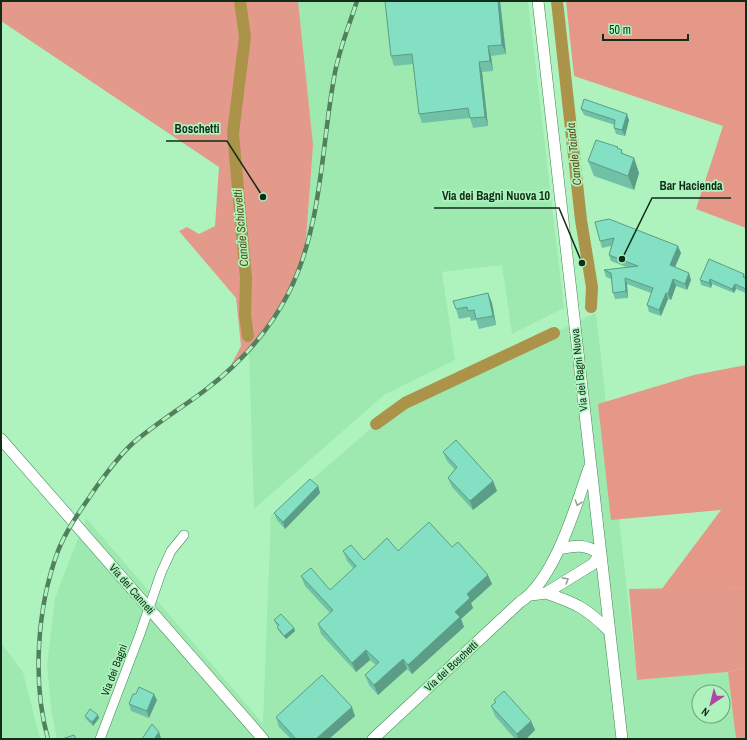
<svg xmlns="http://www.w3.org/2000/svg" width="747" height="740" viewBox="0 0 747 740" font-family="'Archivo Narrow',sans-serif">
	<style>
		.built { fill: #9ee9b0; fill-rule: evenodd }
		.green { fill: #e49a8b }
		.forest { fill: #e69888 }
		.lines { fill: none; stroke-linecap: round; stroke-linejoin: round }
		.canal { stroke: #ab934a; stroke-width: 12 }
		.minor-casing { stroke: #448657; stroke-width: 10 }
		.tertiary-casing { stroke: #448657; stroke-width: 12 }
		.minor { stroke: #fff; stroke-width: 9 }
		.tertiary { stroke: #fff; stroke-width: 11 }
		.rail-casing { stroke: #527f5d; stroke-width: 4.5 }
		.rail { stroke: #aef3be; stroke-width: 3; stroke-dasharray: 9; stroke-linecap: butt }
		.wall { fill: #71c1a7 }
		.shaded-wall { fill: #5c9d88 }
		.building { fill: #83e0c2; stroke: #5c9d88 }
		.oneway { stroke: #94a098 }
		.labels { text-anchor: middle; stroke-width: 3.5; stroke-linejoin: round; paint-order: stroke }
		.street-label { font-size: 11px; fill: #112c19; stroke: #aef3be }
		.water-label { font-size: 12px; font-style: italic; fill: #5d4c13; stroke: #aef3be }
		.leader { fill: none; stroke: #112c19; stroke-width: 1.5 }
		.callout-dot { fill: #112c19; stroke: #aef3be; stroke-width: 1.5 }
		.callout-label { font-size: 12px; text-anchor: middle; font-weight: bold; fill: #112c19; stroke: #aef3be; stroke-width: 3.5; stroke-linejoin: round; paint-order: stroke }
	</style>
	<rect width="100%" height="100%" fill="#aef3be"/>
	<!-- built -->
	<path class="built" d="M265 1H528L564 308 512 334 502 265 442 272 455 360 384 395 254 509 242 127Z
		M596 313 637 680 728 672 736 739H57L52 715 47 664 55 598 86 518 263 724 271 515 376 424 405 403ZM699 692H723V716H699Z
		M1 643 23 672 40 739H1Z"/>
	<!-- green -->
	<path class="green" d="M1 1H298L313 145 305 252 290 291 276 315 249 350 229 369 241 346 236 298 179 231 187 227 199 234 215 226 219 167 1 21Z
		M746 587V668L728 672 637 680 629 589Z"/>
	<!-- forest -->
	<path class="forest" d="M566 1H746V228L696 209 723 126 574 76Z
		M746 365V587L661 590 721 510 611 520 598 404 694 375Z
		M746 668V739H736L728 672Z"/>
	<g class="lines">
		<!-- canal -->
		<path class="canal" d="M240 1 245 37 233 133 246 278 245 315 248 336
			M557 1 581 220 592 287 591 307
			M376 424 405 403 554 333"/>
		<!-- minor casing -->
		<g class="minor-casing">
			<path id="minor" d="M100 739 140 634 161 573 171 551 184 535"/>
		</g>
		<!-- tertiary casing -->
		<g class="tertiary-casing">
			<path id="tertiary" d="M538 1 622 739
				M1 439 263 739
				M559 549C576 545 586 544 600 554
				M546 593C575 603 587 608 609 631
				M531 595 546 593 593 564 600 554
				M373 739 520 602C554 581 576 506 589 468"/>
		</g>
		<!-- minor -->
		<use href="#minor" class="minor"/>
		<!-- tertiary -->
		<use href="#tertiary" class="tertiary"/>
		<!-- rail casing -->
		<g class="rail-casing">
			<path id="rail" d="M48 739C32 682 37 607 58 551 67 528 83 507 97 486 108 471 118 457 132 444 155 424 180 409 204 391 238 365 269 332 289 292 322 226 321 150 334 78 338 52 349 26 357 1"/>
		</g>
		<!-- rail -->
		<use href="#rail" class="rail"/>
	</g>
	<!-- wall -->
	<path class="wall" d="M500 1 506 54 491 56 493 71 482 72 488 126 473 128 470 118 422 123 419 114 413 64 394 66 391 56Z
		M581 109 629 120 625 136 616 134 614 128 615 125 584 115Z
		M618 147V149L624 154 634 158 639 173 634 190 594 176 588 161Z
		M595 222 681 253 675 267 691 280 687 290 676 286 671 300 668 299 661 316 649 312 647 305 651 293 627 284 628 298 615 299 613 293 611 279 606 277 604 270 626 267 611 261 609 255 611 246 602 248 600 241Z
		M744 274 746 279V293L736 289 734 293 712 284 711 288 701 285 700 280Z
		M488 293 492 303 496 325 479 329 476 320 471 321 470 317 459 319 456 309Z
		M443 452 493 481 497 491 473 510 452 487 448 478 455 470 447 461Z
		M318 486 320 493 285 529 277 520 274 513Z
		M452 547 492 584 471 603 473 608 461 619 464 627 412 674 407 669 378 695 369 685 365 675 376 665 370 660 356 672 321 634 318 624 330 613 305 586 301 576 330 590 354 569 347 561 343 551 364 560 398 551Z
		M274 620 294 628 295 631 286 639 278 630 277 627 278 626 275 623Z
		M157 700 149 718 131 711 129 704Z
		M494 700 531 721 535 730 526 739H515L495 716 491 706 495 703Z
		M98 715 99 718 93 726 86 719 85 716Z
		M355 716 329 739H291L279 727 276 717Z"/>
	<!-- shaded-wall -->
	<path class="shaded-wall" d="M498 1H500L506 54 502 45Z
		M488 46 491 56 493 71 490 61Z
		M479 62 482 72 488 126 485 117Z
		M627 114 629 120 625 136 622 130Z
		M634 158 639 173 634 190 628 176Z
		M678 246 681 253 673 272 670 265Z
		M689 273 691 280 687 290 685 284Z
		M625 278 627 284 628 298 626 291Z
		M673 279 676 286 671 300 668 294Z
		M710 279 712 284 711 288 709 283Z
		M735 284 736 289 734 293 732 289Z
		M488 293 492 303 496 325 493 316Z
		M666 293 668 299 661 316 659 310Z
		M493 481 497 491 473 510 470 501Z
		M318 486 320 493 285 529 283 522Z
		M488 575 492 584 471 603 473 608 461 619 464 627 412 674 408 665 455 612 467 594Z
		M294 628 295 631 286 639 284 636Z
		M366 650 370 660 356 672 352 663Z
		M403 659 407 669 378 695 374 685Z
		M154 694 157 700 149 718 147 711Z
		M352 707 355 716 329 739H316Z
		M98 715 99 718 93 726 92 722Z
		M531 721 535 730 526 739H518L517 734Z
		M159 732 161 738V739H154Z"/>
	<!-- building -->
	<path class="building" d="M385 1H498L502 45 488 46 490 61 479 62 485 117 470 118 468 108 419 114 412 54 391 56Z
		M584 99 627 114 622 130 614 128 615 120 581 109Z
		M596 140 618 147 617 148 622 150 621 153 634 158 628 176 588 161Z
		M609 219 678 246 670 265 689 273 685 284 673 279 668 294 666 293 659 310 647 305 653 288 625 278 626 291 613 293 611 273 604 270 638 266 609 255 614 238 600 241 595 222Z
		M709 259 744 274 743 277 746 279V289L735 284 732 289 710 279 709 283 700 280Z
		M488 293 493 316 476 319 474 310 468 311 467 307 456 309 453 301Z
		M456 440 493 481 470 501 448 478 457 467 443 452Z
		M310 479 318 486 283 522 274 513Z
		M429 522 452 547 458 542 488 575 467 594 470 598 455 612 460 617 408 665 403 659 374 685 365 675 379 662 366 650 352 663 318 624 333 610 301 576 311 568 330 590 356 566 343 551 351 545 364 560 387 538 398 551Z
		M281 614 294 628 284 636 277 627 279 625 274 620Z
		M322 675 352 707 316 739H296L276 717Z
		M139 687 154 694 147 711 129 704 133 694H136Z
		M504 691 531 721 517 734 491 706 496 702 494 700Z
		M90 709 98 715 92 722 85 716Z
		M152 724 159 732 154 739H142Z
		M74 735 76 739H62Z"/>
	<!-- one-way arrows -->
	<defs><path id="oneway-chevron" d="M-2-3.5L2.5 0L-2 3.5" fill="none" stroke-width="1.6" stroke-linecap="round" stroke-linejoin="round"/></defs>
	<g class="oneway">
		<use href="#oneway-chevron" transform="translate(578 503) rotate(109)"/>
		<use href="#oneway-chevron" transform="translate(566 580) rotate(-32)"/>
	</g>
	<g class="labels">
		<!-- street labels -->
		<g class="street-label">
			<text transform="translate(579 370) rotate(-96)" y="4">Via dei Bagni Nuova</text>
			<text transform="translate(132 589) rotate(49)" y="4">Via dei Canneti</text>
			<text transform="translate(451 666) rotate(-43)" y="4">Via dei Boschetti</text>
			<text transform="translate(114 670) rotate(-69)" y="4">Via dei Bagni</text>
		</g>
		<!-- water labels -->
		<g class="water-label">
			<text transform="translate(574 154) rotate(-96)" y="4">Canale Taiada</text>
			<text transform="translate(241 228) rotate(-95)" y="4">Canale Schiavetti</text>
		</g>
	</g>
	<!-- callouts -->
	<path class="leader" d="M263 197L227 141H166M622 259L652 198H731M582 263L559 208H434"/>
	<g class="callout-dot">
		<circle cx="263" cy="197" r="4"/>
		<circle cx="622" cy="259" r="4"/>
		<circle cx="582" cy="263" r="4"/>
	</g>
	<g class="callout-label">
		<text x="197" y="133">Boschetti</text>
		<text x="691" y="190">Bar Hacienda</text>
		<text x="496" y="200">Via dei Bagni Nuova 10</text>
	</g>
	<!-- border -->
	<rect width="747" height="740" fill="none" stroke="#112c19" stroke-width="4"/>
	<!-- north arrow -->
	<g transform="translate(711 704) rotate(215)"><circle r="19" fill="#aef3be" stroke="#6fa37c"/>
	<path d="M0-3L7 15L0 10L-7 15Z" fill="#b045a6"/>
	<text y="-6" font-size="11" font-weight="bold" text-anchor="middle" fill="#112c19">N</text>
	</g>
	<!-- scale -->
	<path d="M603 34v6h85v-6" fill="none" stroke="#112c19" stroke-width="2"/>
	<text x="609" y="34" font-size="12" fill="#112c19" stroke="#aef3be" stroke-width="3" paint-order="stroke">50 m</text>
</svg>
